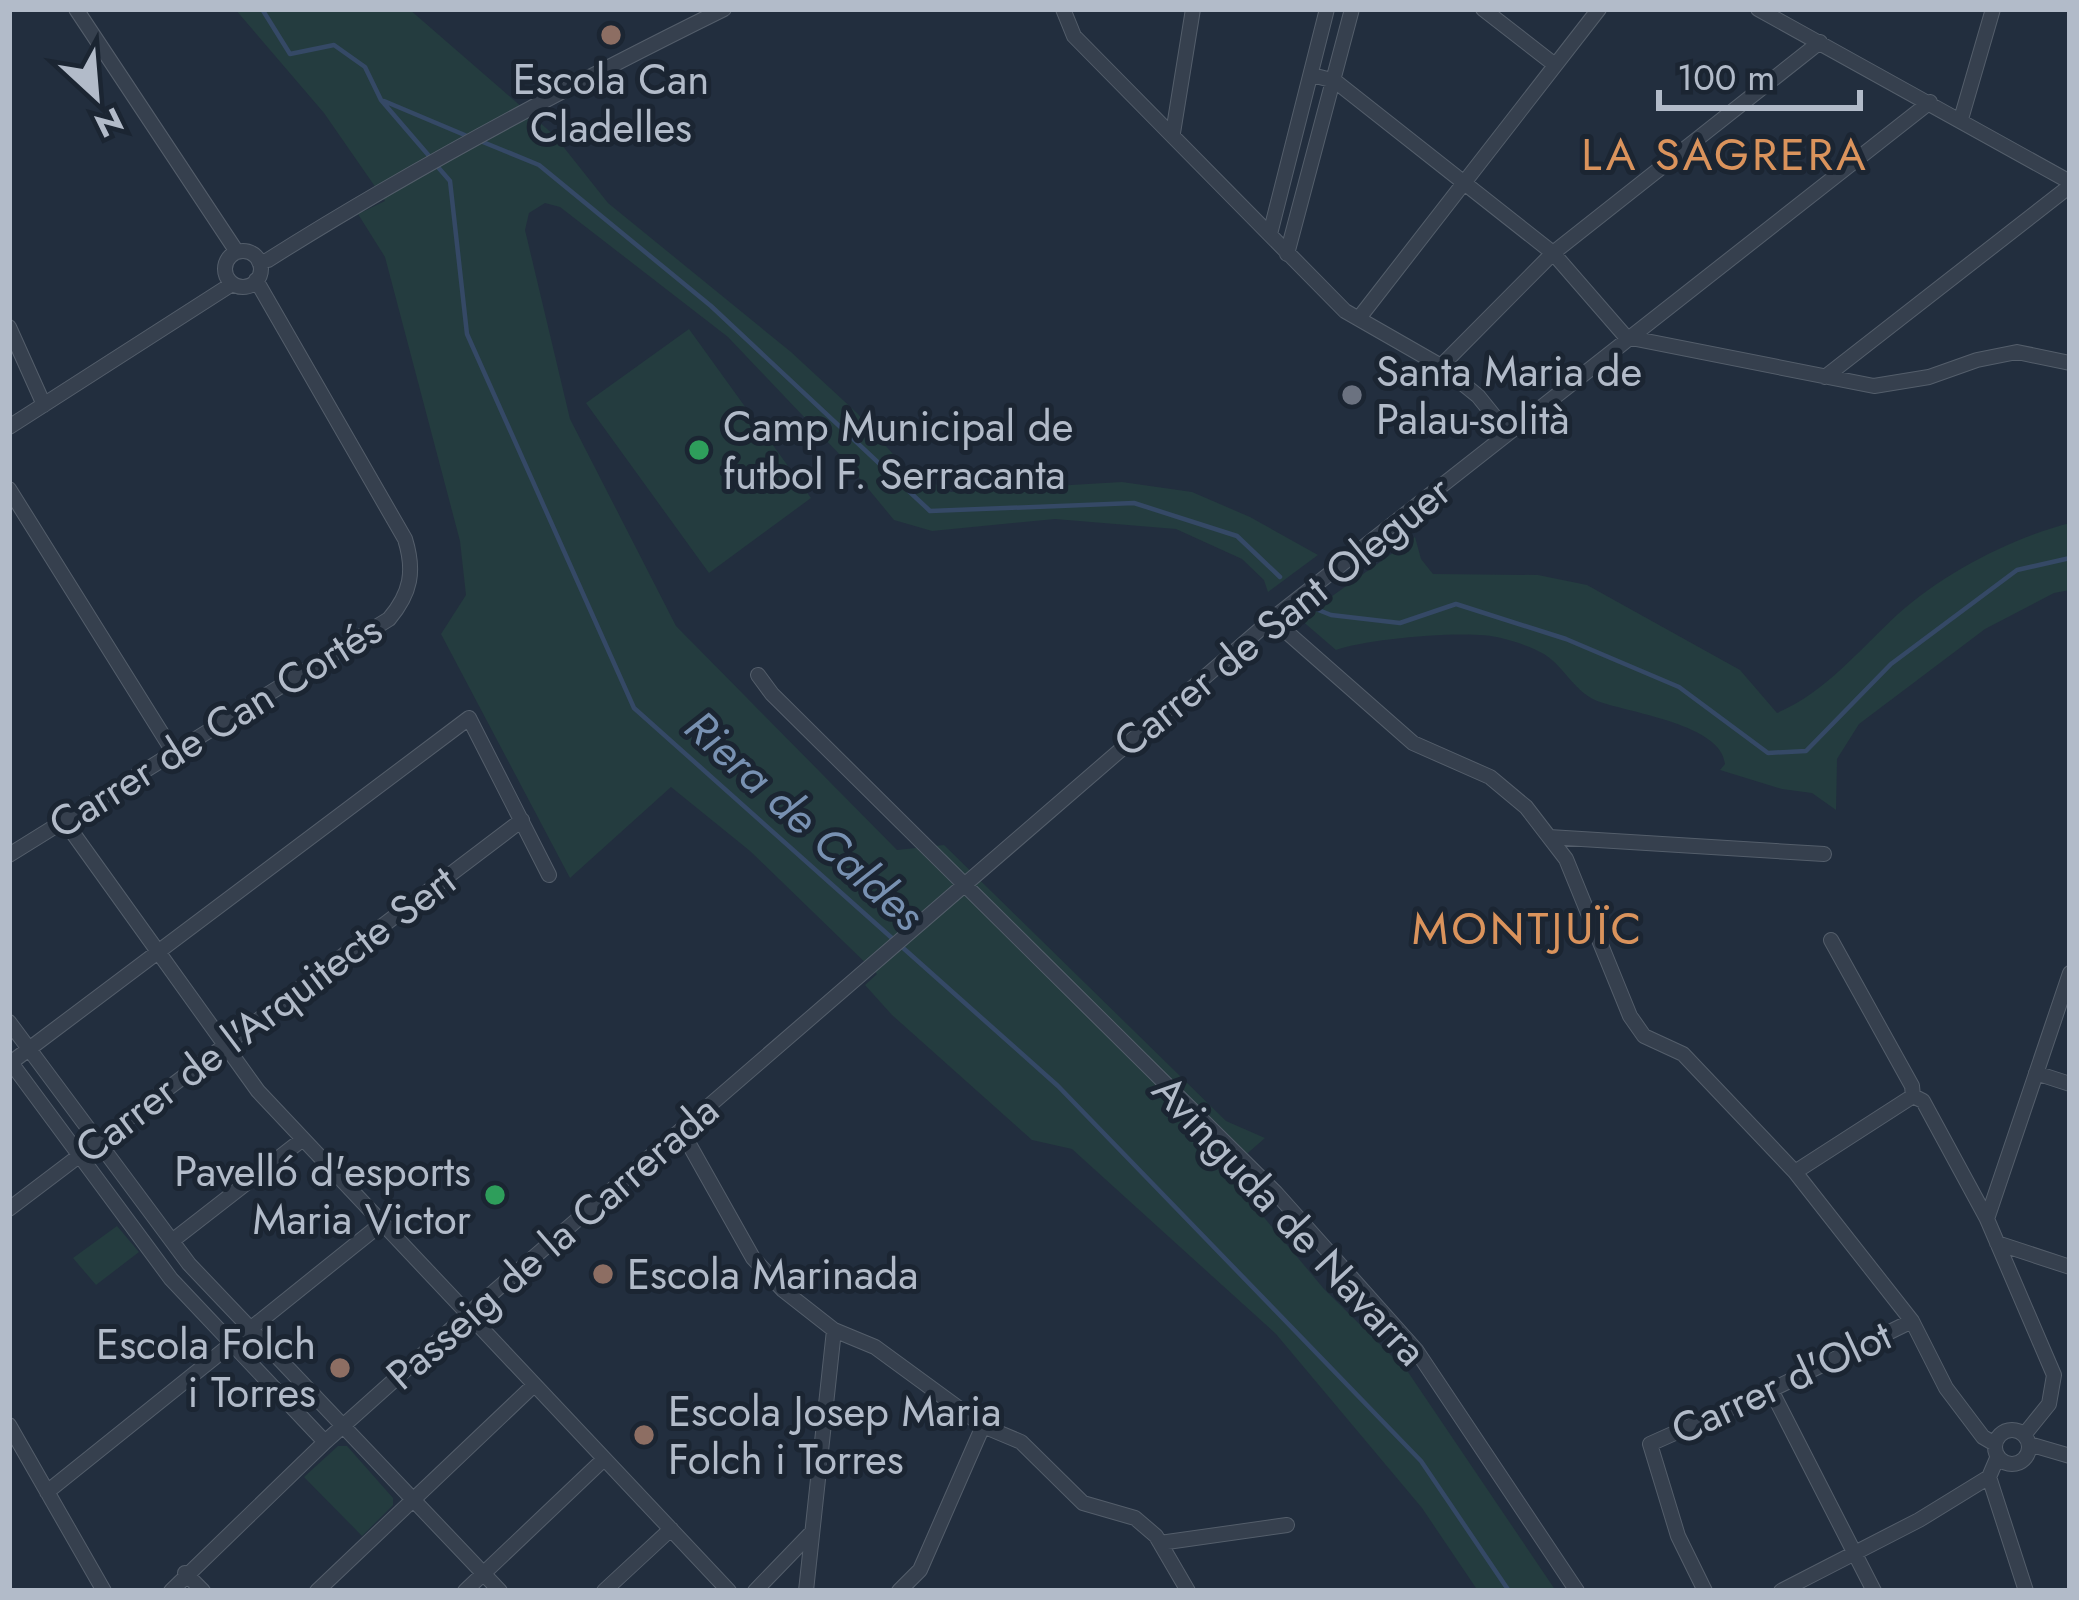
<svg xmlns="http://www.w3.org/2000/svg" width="2079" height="1600" viewBox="0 0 2079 1600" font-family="Jost,sans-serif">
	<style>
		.green { fill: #243c3f }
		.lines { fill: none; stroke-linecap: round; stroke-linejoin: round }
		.stream { stroke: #354966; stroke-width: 4.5 }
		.street-casing { stroke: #545e6b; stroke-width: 16 }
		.street { stroke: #36404e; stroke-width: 14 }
		.education-dot { fill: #8d6e63; stroke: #1b2532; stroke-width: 4.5 }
		.worship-dot { fill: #6b7280; stroke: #1b2532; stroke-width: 4.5 }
		.leisure-dot { fill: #2e9e5b; stroke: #1b2532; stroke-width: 4.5 }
		.labels { text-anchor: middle; stroke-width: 10; stroke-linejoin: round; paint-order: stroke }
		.poi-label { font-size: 42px; fill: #b2bbc9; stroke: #1b2532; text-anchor: start }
		.street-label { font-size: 42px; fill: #b2bbc9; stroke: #1b2532 }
		.neighbourhood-label { font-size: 45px; letter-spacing: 3px; fill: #da935c; stroke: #1b2532 }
		.water-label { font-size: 45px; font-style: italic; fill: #7891b2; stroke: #1b2532 }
	</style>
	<rect width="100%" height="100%" fill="#222e3e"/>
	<!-- green -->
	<path class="green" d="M235 9H409L554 135 608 203 791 352 857 413 906 469 951 492 1122 482 1192 492 1250 517 1318 555 1268 592 1264 580 1242 559 1176 529 1055 519 932 531 894 520 842 457 728 337 560 207 545 203 529 213 525 230 570 419 676 626 897 850 944 845 1226 1121 1265 1138 1226 1172 1324 1289 1408 1372 1556 1591H1478L1422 1508 1276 1334 1072 1149 1032 1140 892 1015 865 985 877 974 750 851 671 787 570 878 441 634 466 595 460 541 385 257 358 214 385 201 324 113Z
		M689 329 811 498 709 573 586 403Z
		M2070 523V590L2054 593 1985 629 1859 724 1837 759 1836 810 1812 793 1782 789 1720 770 1725 764C1722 725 1632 713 1600 702 1574 693 1566 668 1544 654 1532 647 1514 641 1501 638 1470 629 1366 639 1336 650L1300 619 1415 537 1421 559 1433 574 1538 575 1587 585 1740 670 1777 713C1826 692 1859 650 1898 614 1944 573 2011 538 2070 523Z
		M117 1226 139 1252 96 1285 73 1258Z
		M338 1446H347L393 1498V1505L362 1536 304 1477Z"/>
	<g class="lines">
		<!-- stream -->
		<path class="stream" d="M262 9 290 54 334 45 365 67 381 100 430 157
			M384 101 467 136
			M478 140 539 165 711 306 930 511 1134 503 1237 536 1280 577
			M437 166 450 181 467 334 634 708 893 939
			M1311 607 1331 615 1400 623 1456 604 1566 639 1679 687 1768 753 1806 751 1891 664 2017 570 2070 558
			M902 947 1058 1086 1421 1461 1509 1591"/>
		<!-- street casing -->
		<g class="street-casing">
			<path id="street" d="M76 9 237 252
				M1063 9 1074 36 1345 311 1441 366 1478 396 1507 432
				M1483 9 1555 65
				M1758 9 2070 182
				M1312 75 1335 81 1553 253 1626 337
				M1961 119 1993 9
				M1173 133 1193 9
				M1270 234 1327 9
				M225 269a18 18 0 1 1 36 0a18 18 0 1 1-36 0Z
				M1287 254 1352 9
				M259 262 268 260C415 167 568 86 724 9
				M1359 318 1599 9
				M9 327 44 405
				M1626 337 1874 386 1929 377 1977 360 2017 352 2070 363
				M1441 366 1553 253 1820 42
				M1825 377 2070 186
				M9 427 232 284
				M9 489 174 753
				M1272 619 1413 743 1490 777 1526 807 1566 859 1630 1016 1644 1036 1683 1054 1795 1172 1912 1321 1946 1388 1983 1437 1995 1444
				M758 675 772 694 1276 1193 1416 1350 1577 1591
				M65 822 258 1091 729 1591
				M1549 837 1824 854
				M9 855 389 619C411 593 415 571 405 539L256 280
				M1831 940 1912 1086 1913 1096
				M9 1022 189 1264 500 1591
				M9 1060 171 1279 325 1442
				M9 1064 469 718 549 875
				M2036 1073 2070 1084
				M681 1130 753 1258 783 1290 834 1330 875 1347 983 1426 1021 1442 1083 1503 1135 1518 1156 1536 1188 1591
				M1795 1172 1913 1096 1923 1101 1987 1219
				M9 1209 522 820
				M172 1241 303 1139
				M1997 1243 2070 1267
				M1771 1390 1874 1591
				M9 1425 104 1591
				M1995 1447a17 17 0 1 1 34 0a17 17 0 1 1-34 0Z
				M2024 1435 2049 1404 2054 1375 1987 1219 2070 973
				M2029 1444 2070 1456
				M1998 1456 1989 1477 2026 1591
				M47 1492 381 1224
				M1160 1543 1287 1525
				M185 1573 203 1591
				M171 1591 325 1442 467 1315 1272 619 1930 102
				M317 1591 534 1385
				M465 1591 604 1459
				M604 1591 671 1529
				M755 1591 811 1533
				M806 1591 834 1330
				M899 1591 920 1570 983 1426
				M1705 1591 1678 1536 1650 1444 1771 1390 1912 1321
				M1781 1591 1919 1520 1989 1477"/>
		</g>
		<!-- street -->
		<use href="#street" class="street"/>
	</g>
	<!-- markers -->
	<g class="education-dot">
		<circle cx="611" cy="35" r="12"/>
		<circle cx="603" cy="1274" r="12"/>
		<circle cx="340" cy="1368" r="12"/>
		<circle cx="644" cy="1435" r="12"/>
	</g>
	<circle class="worship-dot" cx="1352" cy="395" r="12"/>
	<g class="leisure-dot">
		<circle cx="699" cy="450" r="12"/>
		<circle cx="495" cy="1195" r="12"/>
	</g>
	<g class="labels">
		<!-- poi labels -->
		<g class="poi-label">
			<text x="611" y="94" text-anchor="middle">Escola Can<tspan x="611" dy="48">Cladelles</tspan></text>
			<text x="1376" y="386">Santa Maria de<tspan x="1376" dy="48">Palau-solità</tspan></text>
			<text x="723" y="441">Camp Municipal de<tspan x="723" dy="48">futbol F. Serracanta</tspan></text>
			<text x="471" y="1186" text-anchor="end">Pavelló d'esports<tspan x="471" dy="48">Maria Victor</tspan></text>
			<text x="627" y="1289">Escola Marinada</text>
			<text x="316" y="1359" text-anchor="end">Escola Folch<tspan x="316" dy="48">i Torres</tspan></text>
			<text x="668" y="1426">Escola Josep Maria<tspan x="668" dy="48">Folch i Torres</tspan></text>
		</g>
		<!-- street labels -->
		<g class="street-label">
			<text transform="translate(1282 616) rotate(-39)" y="15">Carrer de Sant Oleguer</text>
			<text transform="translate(215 726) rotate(-32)" y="15">Carrer de Can Cortés</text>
			<text transform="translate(265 1014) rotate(-37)" y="15">Carrer de l'Arquitecte Sert</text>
			<text transform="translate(1290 1220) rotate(47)" y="15">Avinguda de Navarra</text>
			<text transform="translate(552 1242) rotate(-41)" y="15">Passeig de la Carrerada</text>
			<text transform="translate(1781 1382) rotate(-25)" y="15">Carrer d'Olot</text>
		</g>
		<!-- neighbourhood labels -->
		<g class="neighbourhood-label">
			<text x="1725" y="170">LA SAGRERA</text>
			<text x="1528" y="944">MONTJUÏC</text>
		</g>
		<!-- water labels -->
		<g class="water-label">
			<text transform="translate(805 820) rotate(42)" y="16">Riera de Caldes</text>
		</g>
	</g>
	<!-- border -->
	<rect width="2079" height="1600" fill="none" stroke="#b2bbc9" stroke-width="24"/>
	<!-- north arrow -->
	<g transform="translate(96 96) rotate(154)" stroke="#1b2532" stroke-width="9" paint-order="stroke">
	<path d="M0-9L21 45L0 30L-21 45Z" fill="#b2bbc9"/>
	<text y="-18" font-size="33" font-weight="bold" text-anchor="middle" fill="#b2bbc9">N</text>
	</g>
	<!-- scale -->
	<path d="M1659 90v18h201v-18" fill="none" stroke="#b2bbc9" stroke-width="6"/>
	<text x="1677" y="90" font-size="36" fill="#b2bbc9" stroke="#1b2532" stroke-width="9" paint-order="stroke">100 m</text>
</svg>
